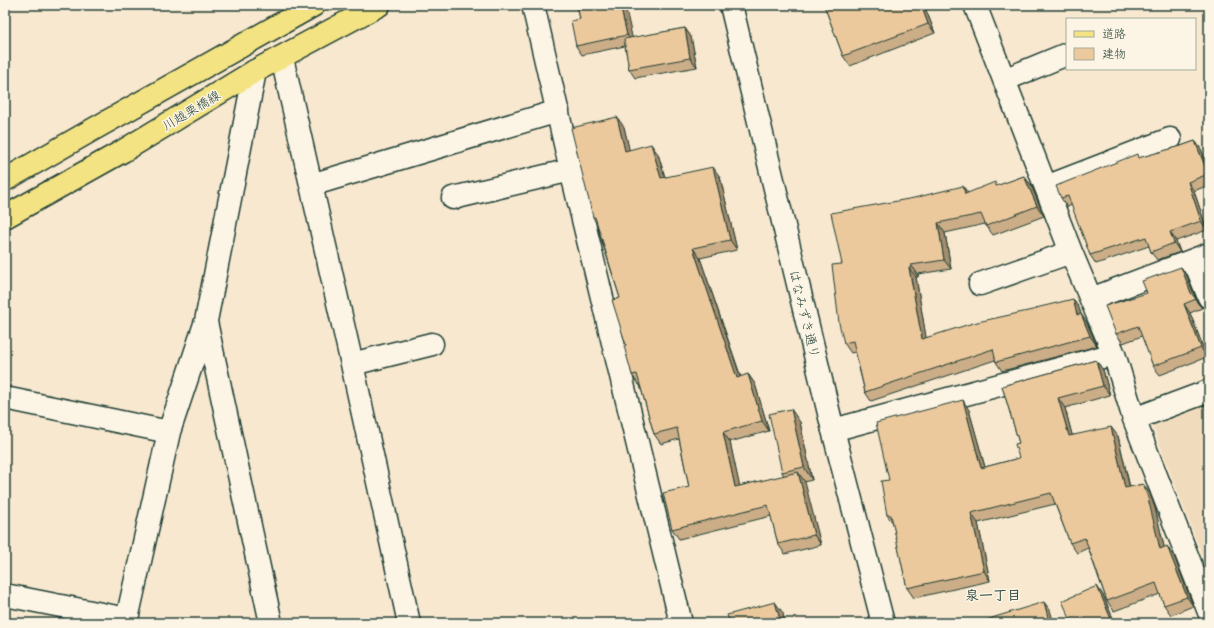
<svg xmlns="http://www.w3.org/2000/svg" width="1214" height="628" viewBox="0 0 1214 628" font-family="'Indie Flower','Klee One',sans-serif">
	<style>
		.built { fill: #f0dcbd }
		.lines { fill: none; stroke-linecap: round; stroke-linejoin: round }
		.street-casing { stroke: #1f3d34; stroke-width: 25 }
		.secondary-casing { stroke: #1f3d34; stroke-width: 25 }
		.primary-casing { stroke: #1f3d34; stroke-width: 25 }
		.street { stroke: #fcf5e5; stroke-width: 22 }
		.secondary { stroke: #fcf5e5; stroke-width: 22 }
		.primary { stroke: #f4e382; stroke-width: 22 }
		.wall { fill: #cbad87; stroke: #1f3d34 }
		.shaded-wall { fill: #a58d6e; stroke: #1f3d34 }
		.building { fill: #ecc99d; stroke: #1f3d34 }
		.labels { text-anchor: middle; stroke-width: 3; stroke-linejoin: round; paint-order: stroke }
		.street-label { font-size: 13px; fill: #1f3d34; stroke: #fcf5e5 }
		.neighbourhood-label { font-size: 14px; font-weight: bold; fill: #1f3d34; stroke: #fcf5e5 }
	</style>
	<rect width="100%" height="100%" fill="#f7e8cf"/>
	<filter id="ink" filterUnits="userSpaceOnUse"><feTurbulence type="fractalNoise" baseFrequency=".025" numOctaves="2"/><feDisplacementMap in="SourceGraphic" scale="8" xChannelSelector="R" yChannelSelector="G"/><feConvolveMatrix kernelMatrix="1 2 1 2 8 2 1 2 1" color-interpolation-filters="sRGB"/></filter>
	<g filter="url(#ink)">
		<!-- built -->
		<path class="built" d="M1209 401V573L1152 424Z"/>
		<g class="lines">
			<!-- street casing -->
			<g class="street-casing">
				<path id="street" d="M533 5 571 170 681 623
					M975 5 1071 252 1114 354 1134 419 1209 612
					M282 58 352 364 409 623
					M1004 80 1067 54
					M311 185 558 111
					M1046 187 1170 139
					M453 198 571 170
					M1194 260 1209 297
					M980 284 1071 252
					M1091 299 1209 254
					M206 322 271 623
					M352 364 432 344
					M5 398 169 432
					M1134 419 1209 391
					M833 430 1114 354
					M5 595 127 619
					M128 623 127 619 169 432 206 321 255 71"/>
			</g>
			<!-- secondary casing -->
			<g class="secondary-casing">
				<path id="secondary" d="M731 5 833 430 883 623"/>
			</g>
			<!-- primary casing -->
			<g class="primary-casing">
				<path id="primary" d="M5 180 92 130 314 5
					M5 217 123 151 255 71 379 5"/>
			</g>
			<!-- street -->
			<use href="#street" class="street"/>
			<!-- secondary -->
			<use href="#secondary" class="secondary"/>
			<!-- primary -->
			<use href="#primary" class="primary"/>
		</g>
		<!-- wall -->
		<path class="wall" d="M577 5 632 38 685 28 691 37 697 67 635 78 629 69 625 46 582 55 576 46 580 19Z
			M824 5H924L935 33 850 66 843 56Z
			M624 127 629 150 658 154 665 177H720L737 250 700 258 741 377 748 374 755 384 769 431 730 442 739 486 784 476 782 472 800 422 812 480 804 482 821 545 785 554 778 544 771 516 679 539 672 529 689 487 679 439 661 444 654 434 640 385H639L632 375 626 345 620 298 596 223 593 217Z
			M1195 141 1201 149 1209 169V185L1194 191 1207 230 1176 241 1180 252 1157 260 1151 252 1149 246 1096 264 1090 255 1072 205 1067 207 1061 198 1139 158 1181 146Z
			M1024 176 1031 185 1044 216 993 235 985 224 945 233 951 269 918 274V277H916L926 338 1079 308 1081 314 1087 323 1097 346 1002 371 996 362 995 360 871 401 865 392 855 352 851 353 844 343 842 264 968 193 997 186Z
			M1181 267 1187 276 1197 302 1202 308 1190 313 1207 357 1160 375 1153 366 1142 336 1123 343 1116 334 1147 293Z
			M1096 360 1103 370 1110 395 1065 408 1072 435 1118 436 1130 487 1143 484 1150 494 1155 508 1164 547 1174 556 1193 606 1171 615 1164 605 1160 594 1114 611 1107 601 1088 548 1077 553 1070 543 1055 504 978 523 990 581 914 598 907 588 893 523 887 515 889 480 969 410 985 467 1019 458V443L1002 386Z
			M1103 595 1115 623H1072Z"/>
		<!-- shaded-wall -->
		<path class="shaded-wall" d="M620 5H625L634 45 627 35Z
			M921 5H924L935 33 928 24Z
			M685 28 691 37 697 67 690 58Z
			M617 117 624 127 632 161 625 151Z
			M1195 141 1201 149 1209 169V175Z
			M651 144 658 154 668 188 661 178Z
			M713 167 720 177 737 250 730 240Z
			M1024 176 1031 185 1044 216 1037 206Z
			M1188 182 1194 191 1207 230 1201 221Z
			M963 186 970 196 965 194Z
			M938 223 945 233 951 269 944 260Z
			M1170 232 1176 241 1180 252 1174 243Z
			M693 248 700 258 744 388 737 378Z
			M911 265 918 274V277L911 267Z
			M1181 267 1187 276 1197 302 1202 308 1191 293Z
			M909 268 916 277 928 349 922 339Z
			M1073 299 1079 308 1084 324 1077 315Z
			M1184 304 1190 313 1207 357 1201 348Z
			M1081 314 1087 323 1097 346 1090 336Z
			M1096 360 1103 370 1110 395 1103 386Z
			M748 374 755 384 769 431 762 421Z
			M1058 398 1065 408 1075 446 1069 436Z
			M963 400 969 410 988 478 981 468Z
			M791 409 800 422 812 480 804 467Z
			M1111 427 1118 436 1132 498 1125 488Z
			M723 432 730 442 742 497 735 487Z
			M798 472 805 482 821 545 814 535Z
			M1143 484 1150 494 1155 508 1167 559 1160 549Z
			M971 513 978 523 990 581 984 571Z
			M1167 546 1174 556 1193 606 1187 597Z
			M1097 586 1103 595 1115 623H1114L1111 619Z
			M775 602 783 613 785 623H781Z
			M1044 602 1050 610 1054 623H1051L1049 621Z"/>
		<!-- building -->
		<path class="building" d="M577 5H620L627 35 576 46 571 21 580 19Z
			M824 5H921L928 24 843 56Z
			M685 28 690 58 629 69 624 39Z
			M617 117 625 151 651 144 661 178 713 167 730 240 693 248 737 378 748 374 762 421 723 432 735 487 798 472 814 535 778 544 768 505 672 529 663 493 689 487 677 428 654 434 637 374 632 375 624 346 626 345 612 300 620 298 595 217H593L571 128Z
			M1195 141 1208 174 1188 182 1201 221 1170 232 1174 243 1151 252 1146 237 1090 255 1068 196 1061 198 1056 186 1137 154 1138 158 1181 146Z
			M1024 176 1037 206 986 226 981 214 938 223 944 260 911 265V267L909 268 922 339 973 323 1037 309 1036 308 1073 299 1077 315 1081 314 1090 336 996 362 993 349 865 392 853 341 844 343 839 323 832 265 842 264 831 213 914 198 963 186 965 194 995 182 996 186Z
			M1181 267 1191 293 1196 299 1184 304 1201 348 1153 366 1138 326 1116 334 1105 306 1147 293 1142 281Z
			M1096 360 1103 386 1058 398 1069 436 1111 427 1125 488 1143 484 1148 498 1160 549 1167 546 1187 597 1164 605 1156 583 1107 601 1085 538 1070 543 1051 493 971 513 984 571 907 588 891 515H887L881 481 889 480 876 423 963 400 981 468 1019 458 1015 444 1019 443 1002 386Z
			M791 409 804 467 782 472 769 414Z
			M1097 586 1111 619 1102 623H1072L1062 601Z
			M775 602 781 623H730L727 615Z
			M1044 602 1049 621 1044 623H979L995 617Z"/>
	</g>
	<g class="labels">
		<!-- street labels -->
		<g class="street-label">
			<text transform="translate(191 110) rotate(-31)" y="5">川越栗橋線</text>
			<text transform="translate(805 314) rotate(76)" y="5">はなみずき通り</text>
		</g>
		<!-- neighbourhood labels -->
		<g class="neighbourhood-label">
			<text x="993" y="600">泉一丁目</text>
		</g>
	</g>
	<!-- margin -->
	<rect width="1214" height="628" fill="none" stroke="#fcf5e5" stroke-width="20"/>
	<rect x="10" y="10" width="1194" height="608" fill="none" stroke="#1f3d34" stroke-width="1.5" filter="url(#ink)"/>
	<!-- legend -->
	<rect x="1066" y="18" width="130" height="52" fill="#fcf5e5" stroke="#a4ab9e"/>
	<rect x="1074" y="31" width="20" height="6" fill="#f4e382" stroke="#a4ab9e"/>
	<text x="1102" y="38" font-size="12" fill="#1f3d34">道路</text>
	<rect x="1074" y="48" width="20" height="12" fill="#ecc99d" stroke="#a4ab9e"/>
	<text x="1102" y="58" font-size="12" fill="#1f3d34">建物</text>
</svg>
